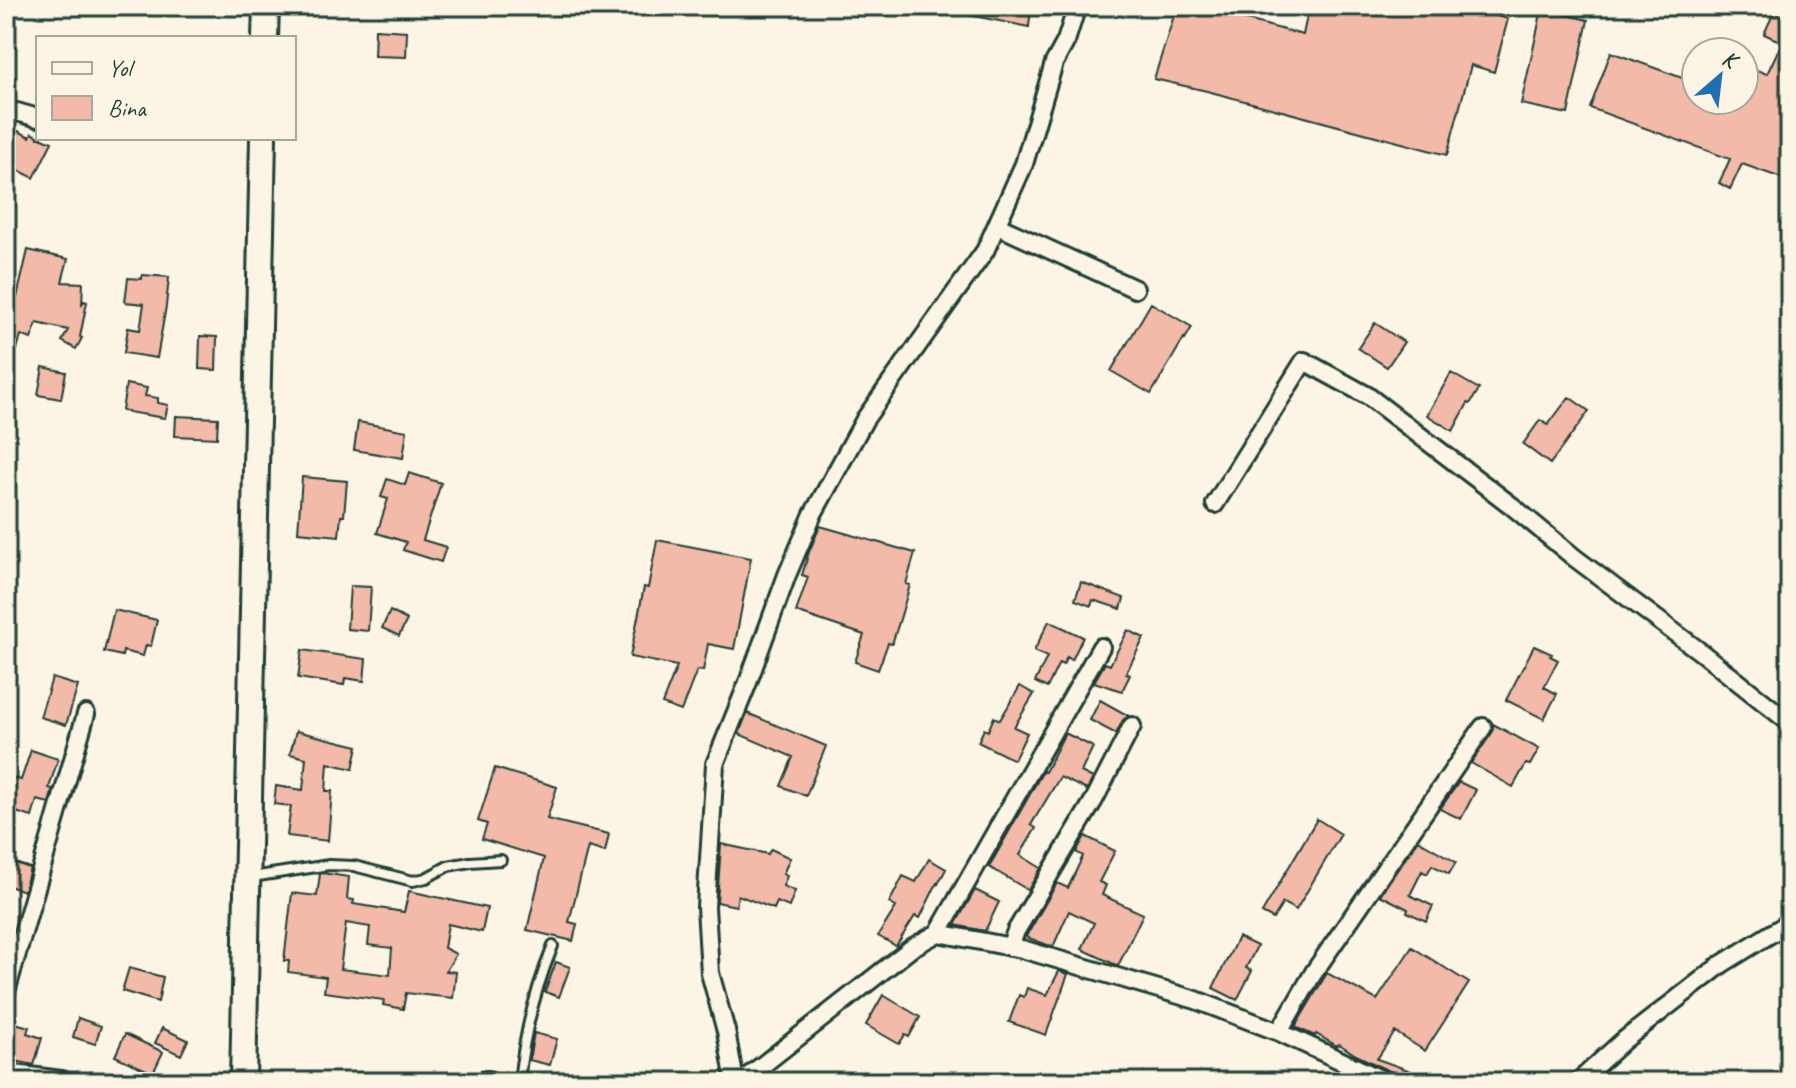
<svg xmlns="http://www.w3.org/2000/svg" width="1796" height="1088" viewBox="0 0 1796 1088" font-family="Caveat,sans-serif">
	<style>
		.building { fill: #f3baa9; stroke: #1f3d34; stroke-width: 2; fill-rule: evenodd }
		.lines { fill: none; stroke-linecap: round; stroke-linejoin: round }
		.service-casing { stroke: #1f3d34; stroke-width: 14 }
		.minor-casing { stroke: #1f3d34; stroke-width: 22 }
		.tertiary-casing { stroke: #1f3d34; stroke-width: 26 }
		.secondary-casing { stroke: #1f3d34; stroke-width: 30 }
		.service { stroke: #fcf5e5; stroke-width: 8 }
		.minor { stroke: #fcf5e5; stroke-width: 16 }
		.tertiary { stroke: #fcf5e5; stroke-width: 20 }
		.secondary { stroke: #fcf5e5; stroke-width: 24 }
	</style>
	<rect width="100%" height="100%" fill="#fcf5e5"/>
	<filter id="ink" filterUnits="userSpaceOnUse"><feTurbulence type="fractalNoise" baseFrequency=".0125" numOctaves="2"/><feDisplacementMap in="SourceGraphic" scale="16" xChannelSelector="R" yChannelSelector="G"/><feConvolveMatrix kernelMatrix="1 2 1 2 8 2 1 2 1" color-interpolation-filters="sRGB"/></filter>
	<g filter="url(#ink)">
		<!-- building -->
		<path class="building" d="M953 6H1031L1029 27 953 12Z
			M1177 6H1195L1303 35 1309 6H1460L1508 19 1494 72 1471 65 1447 155 1207 91 1154 79Z
			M1542 9 1588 20 1568 114 1521 104Z
			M1774 12 1790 19V181L1742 164 1730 189 1719 183 1730 159 1590 108 1611 52 1696 83V100H1744V94L1754 69 1767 74 1782 42 1764 34Z
			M375 29 407 31 406 57 374 56Z
			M6 125 30 137 32 133 38 136V138H43L52 142 34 178 16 169 6 190Z
			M28 250 68 259 62 282 83 283 82 304 84 301 87 302 80 337 82 338 76 349 62 341 68 330 37 323 31 339 21 335 10 374H6V292L17 297Z
			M142 275 169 277 166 306 157 358 124 353 128 328 140 330 144 304 125 302 128 278 142 279Z
			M1151 303 1192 327 1185 339 1184 338 1151 394 1111 371Z
			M1375 323 1404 342 1387 367 1358 348Z
			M200 336 217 337 216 370 199 369Z
			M43 367 66 372 61 399 38 395Z
			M1451 373 1479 389 1470 404 1468 403 1453 431 1427 415Z
			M126 384 147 388 145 396 158 398V403L168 405 165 418 122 411Z
			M1569 397 1589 411 1550 464 1523 444 1540 420 1548 425Z
			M176 416 218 418 217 438 175 436Z
			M358 422 407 431 403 458 354 450Z
			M409 473 441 483 423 540 446 547 441 562 403 550 406 542 377 533 388 499 381 497 387 479 405 485Z
			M302 477 347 481 344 516H341L339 536 298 532Z
			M820 526 915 553 906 584 910 585 900 619 892 644 888 643 878 670 855 662 864 635 796 612 808 577 802 575 809 552Z
			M657 540 751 558 734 649 708 644 703 671 697 670 681 711 662 704 677 666 630 657 644 587 648 588Z
			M1081 582 1124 598 1121 609 1093 600 1091 606 1075 600Z
			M350 586 371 587 368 631 347 629Z
			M114 610 157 620 151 646 146 645 143 656 123 651 122 656 104 652Z
			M390 611 407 620 399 636 382 628Z
			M1049 621 1083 637 1072 660 1067 657 1063 665 1059 663 1047 688 1035 682 1047 657 1034 651Z
			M1128 630 1144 638 1126 673 1130 675 1122 691 1094 682 1105 663 1110 665Z
			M1534 646 1552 654 1550 656 1558 660 1544 687 1557 694 1544 719 1506 700Z
			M302 650 366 659 364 681 345 678 344 685 298 678Z
			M52 678 78 686 66 725 40 717Z
			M1020 686 1034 694 1014 727 1027 733 1014 760 978 742 984 729 988 731 994 717 1000 720Z
			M1100 700 1129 716 1123 720 1116 734 1090 720Z
			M747 713 826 746 806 796 781 786 793 757 739 734Z
			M1493 724 1539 749 1530 765 1526 764 1513 787 1471 763 1492 733Z
			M296 731 358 746 353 769 328 763 326 791H332L328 841 287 836 291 806 274 804 276 786 303 790 306 758 290 754Z
			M1065 733 1093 747 1081 772 1093 778 1087 790 1060 777 1031 825 1036 828 1020 855 1041 868 1028 890 989 867 1043 771 1045 772Z
			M31 750 58 759 49 788 53 789 49 803 37 800 32 817 6 809V776L21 780Z
			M495 768 557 787 547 819 609 834 605 852 588 847 569 922 577 924 573 941 527 930 544 858 482 839 487 824 478 821Z
			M1459 782 1476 790 1461 819 1440 809Z
			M1317 819 1341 834 1296 910 1283 903 1273 919 1262 913Z
			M1085 836 1115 851 1099 882 1106 885 1102 895 1143 914 1118 966 1082 949 1094 923 1069 911 1053 947 1026 937 1057 883 1068 888 1083 856 1076 852Z
			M1418 840 1456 862 1449 874 1432 865 1427 874 1422 871 1410 895 1433 906 1426 921 1407 912 1408 909 1380 895Z
			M721 844 768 854 771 849 790 858 783 874 787 876 783 886 795 891 789 907 777 902 774 909 738 895 736 906 717 902Z
			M929 859 946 869 938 884 937 883 920 918 915 916 896 946 878 936 896 907 889 903 903 876 916 882Z
			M6 860 30 868 24 891 6 885Z
			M322 873 349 877 347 899 354 900 353 904 404 912 409 891 487 908 482 932 448 924 444 948 456 954 446 971 456 972 453 998 406 993 403 1009 383 1005 384 1000 324 992 326 977 288 972 289 961H284L292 893 317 896 320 874ZM346 923 370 927 368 945 392 948 390 975 340 969Z
			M975 890 999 902 985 931 955 925Z
			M1238 937 1257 946 1246 968 1252 971 1237 1000 1213 988Z
			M1412 947 1469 983 1425 1051 1395 1032 1377 1059 1411 1071 1406 1082H1398L1396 1076 1392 1072 1356 1055 1339 1044 1337 1046 1316 1034 1315 1036 1295 1027 1327 973 1377 1000Z
			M556 962 570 967 559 997 545 992Z
			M129 968 163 977 158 1002 122 991Z
			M1059 971 1068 974 1046 1035 1009 1022 1019 995 1024 997 1027 988 1047 995Z
			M883 995 920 1017 909 1037 905 1035 899 1044 866 1025Z
			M78 1018 101 1026 95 1044 73 1037Z
			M15 1023 29 1027 27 1033 42 1038 34 1065 6 1059Z
			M162 1028 188 1040 181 1055 155 1043Z
			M534 1033 557 1039 550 1065 529 1060Z
			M125 1034 163 1052 153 1073 115 1056Z"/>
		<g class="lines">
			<!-- service casing -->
			<g class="service-casing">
				<path id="service" d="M252 877 329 865 354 866 413 881 426 878 448 866 470 862 501 860
					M519 1082C524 1034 535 990 553 946"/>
			</g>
			<!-- minor casing -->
			<g class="minor-casing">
				<path id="minor" d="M17 112 38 118
					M998 226 1135 289
					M1215 504 1304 361 1368 396 1512 506 1575 558 1698 650 1790 723
					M938 933 1022 949 1196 1000 1279 1032 1387 1082
					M1010 947 1016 931 1094 800 1132 726
					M6 992 86 714
					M1279 1032 1314 972 1483 727
					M735 1082 726 1031 710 973 706 907 715 764 747 685 787 575 813 514 865 419 985 251 1024 164 1054 63 1066 41 1077 6
					M741 1082 913 947 938 933 1101 647
					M1578 1082 1623 1041 1722 964 1790 922"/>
			</g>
			<!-- tertiary casing -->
			<g class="tertiary-casing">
				<path id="tertiary" d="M6 1075 61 1082
					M486 1082H488"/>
			</g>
			<!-- secondary casing -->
			<g class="secondary-casing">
				<path id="secondary" d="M265 38 266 6
					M243 1082 263 138"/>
			</g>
			<!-- service -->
			<use href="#service" class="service"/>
			<!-- minor -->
			<use href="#minor" class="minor"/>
			<!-- tertiary -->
			<use href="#tertiary" class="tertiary"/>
			<!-- secondary -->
			<use href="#secondary" class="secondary"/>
		</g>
	</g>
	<!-- margin -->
	<rect width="1796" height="1088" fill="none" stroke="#fcf5e5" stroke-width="32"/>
	<rect x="16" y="16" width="1764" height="1056" fill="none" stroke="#1f3d34" stroke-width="3" filter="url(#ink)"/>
	<!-- legend -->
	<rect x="36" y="36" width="260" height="104" fill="#fcf5e5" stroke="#a4ab9e" stroke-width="2"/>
	<rect x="52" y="62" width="40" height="12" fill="#fcf5e5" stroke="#a4ab9e" stroke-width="2"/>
	<text x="108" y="76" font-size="24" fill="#1f3d34">Yol</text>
	<rect x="52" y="96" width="40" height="24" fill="#f3baa9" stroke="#a4ab9e" stroke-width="2"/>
	<text x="108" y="116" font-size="24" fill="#1f3d34">Bina</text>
	<!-- north arrow -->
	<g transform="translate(1720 76) rotate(28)"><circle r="38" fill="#fcf5e5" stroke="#a4ab9e" stroke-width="2"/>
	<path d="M0-6L14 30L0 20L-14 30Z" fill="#1f6fb2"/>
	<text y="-12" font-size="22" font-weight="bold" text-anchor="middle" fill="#1f3d34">K</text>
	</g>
</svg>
